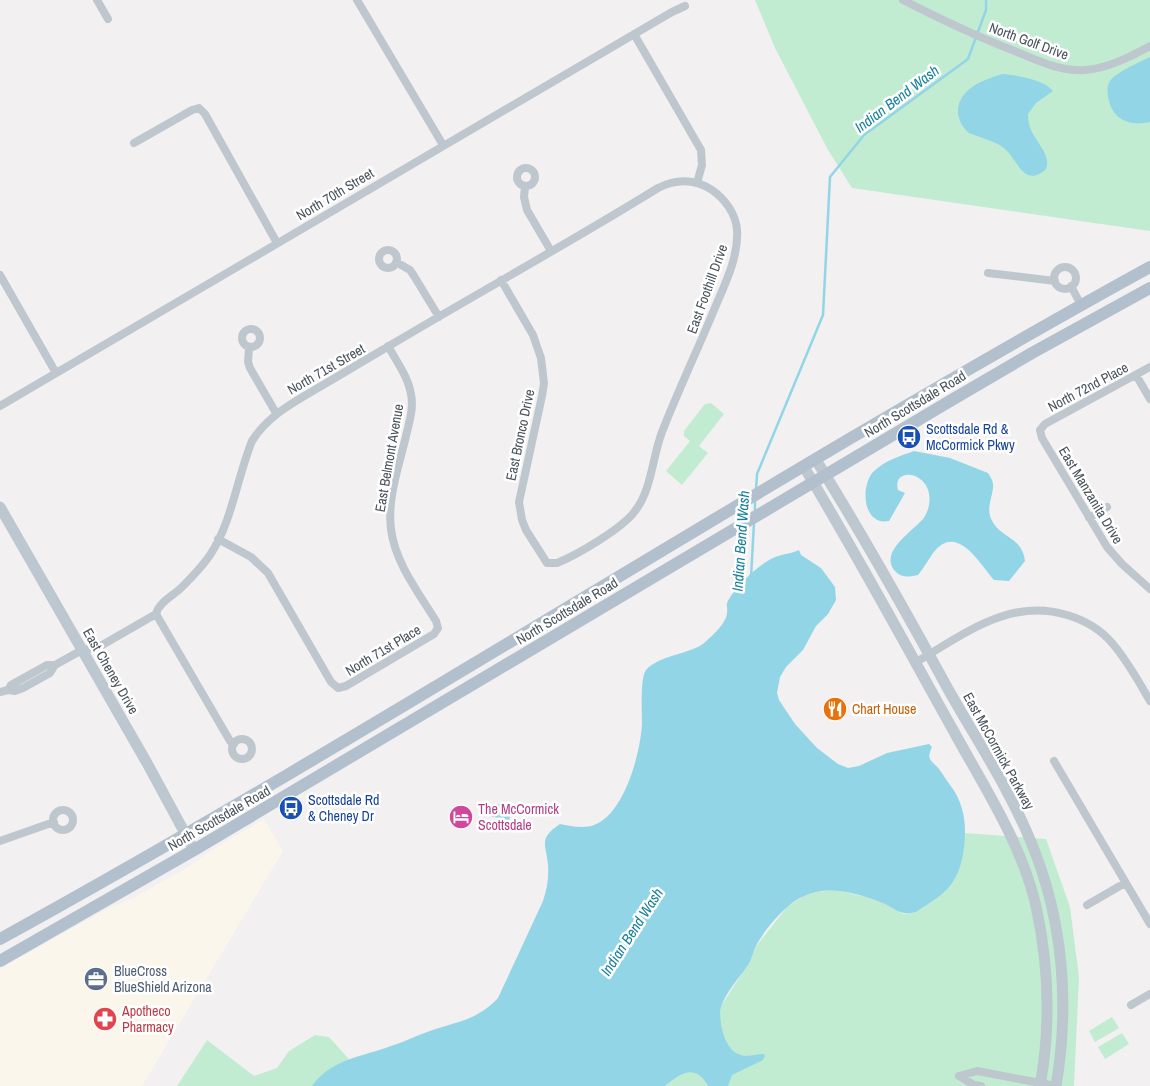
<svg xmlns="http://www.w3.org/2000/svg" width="1150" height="1086" viewBox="0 0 1150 1086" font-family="'Archivo Narrow',sans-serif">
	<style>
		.commercial { fill: #fbf6eb }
		.green { fill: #c2ecd2 }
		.water { fill: #92d5e6 }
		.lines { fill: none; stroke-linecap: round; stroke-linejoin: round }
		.stream { stroke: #92d5e6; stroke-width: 2.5 }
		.street { stroke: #bfc7ce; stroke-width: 8 }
		.secondary { stroke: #bdc7d0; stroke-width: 11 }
		.primary { stroke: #b2c0cd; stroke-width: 12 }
		.labels { text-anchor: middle; stroke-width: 5; stroke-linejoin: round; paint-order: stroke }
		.street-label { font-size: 14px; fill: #49535c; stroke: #fff }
		.transit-label { font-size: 14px; fill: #164399; stroke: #fff; text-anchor: start }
		.food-label { font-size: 14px; fill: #c56008; stroke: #fff; text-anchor: start }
		.hotel-label { font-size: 14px; fill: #b23c85; stroke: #fff; text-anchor: start }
		.service-label { font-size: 14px; fill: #4e5e75; stroke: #fff; text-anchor: start }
		.health-label { font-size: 14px; fill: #be3a42; stroke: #fff; text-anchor: start }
		.water-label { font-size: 15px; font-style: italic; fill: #16809b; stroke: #fff }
	</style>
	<rect width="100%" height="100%" fill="#f2f0f0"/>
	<!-- commercial -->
	<path class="commercial" d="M264 819 283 851 142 1086H0V969L101 912 133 898 185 869 216 847Z"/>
	<!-- green -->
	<path class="green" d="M755 0H1150V231L852 188 828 150 775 48Z
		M711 403 724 414 699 446 708 453 682 485 666 471 690 441 684 436V431L705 404Z
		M965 833 1046 839 1070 907 1079 977 1074 1086H584L720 1016 721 1006 748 964 757 945 787 907 805 895 816 892 837 890 866 897 888 905 903 914 916 912 963 853Z
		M1112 1017 1119 1028 1095 1042 1089 1031Z
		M1122 1033 1129 1044 1105 1059 1098 1047Z
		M315 1035 329 1037 373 1086H177L207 1040 254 1076 277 1068 289 1051Z"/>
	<!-- water -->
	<path class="water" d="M1150 57V122C1129 127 1111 119 1108 96 1107 90 1107 86 1110 81 1116 72 1140 62 1150 57Z
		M1002 74C1016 75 1045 80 1053 91L1036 103 1028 114C1027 139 1053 150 1046 169 1024 189 1018 160 1005 149 996 141 981 138 969 133 963 128 959 121 958 113 957 89 983 80 1002 74Z
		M914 451 950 458 988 473C990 476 993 481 993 484 994 493 987 505 990 516 998 539 1022 535 1025 561L1009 581 994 580C979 563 957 522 933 553 928 560 924 568 918 575 910 577 902 578 896 572 877 553 913 531 923 519 926 515 928 510 929 505 935 471 891 465 898 490L905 493 889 521C863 526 860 487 873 472 884 461 900 456 914 451Z
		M799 550 801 555 821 568 835 587 836 600 828 614 816 626 803 650 786 667 780 677 777 693 779 700 795 724 817 748 838 764 848 768 859 766 887 753 929 744 932 747C926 760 931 760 939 769 943 774 946 780 950 785 955 791 960 801 962 809 968 828 965 863 954 880 946 894 929 903 916 912 900 916 898 910 885 904 860 894 830 884 804 896 787 903 766 928 757 944 753 951 752 959 748 965 739 978 726 992 721 1007 718 1020 724 1048 738 1054 746 1058 756 1054 764 1054L765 1056 763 1060 732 1075 728 1086H708C696 1063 680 1073 665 1086H312C331 1059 362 1057 391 1046 405 1042 417 1035 430 1031 458 1021 476 1021 498 998L543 901C547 889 549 877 548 865 546 843 538 839 560 824 570 826 584 829 594 825 624 815 641 752 642 723 642 711 640 678 646 670 659 655 691 654 704 643 712 636 726 624 727 613 728 608 725 605 729 599 738 585 758 565 773 558 781 554 791 554 799 550Z
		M501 803 510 817 506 830 497 828 499 818 490 816 491 808Z"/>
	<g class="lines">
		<!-- stream -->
		<path class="stream" d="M756 490 757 474 823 315 830 177 864 135 968 59 986 10V0
			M755 512V500
			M751 577 754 523"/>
		<!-- street -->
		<path class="street" d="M97 0 108 19
			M357 0 443 145
			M903 0C940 19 978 37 1017 52 1039 61 1061 72 1086 70 1108 68 1130 57 1150 46
			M634 34 701 150 702 165 697 183
			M134 143 192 110 199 108 205 114 277 243
			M517 177a9 9 0 1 1 18 0a9 9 0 1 1-18 0Z
			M525 187 524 197 527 210 551 251
			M379 259a9 9 0 1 1 18 0a9 9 0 1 1-18 0Z
			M396 262 410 270 414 276 439 317
			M1054 278a11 11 0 1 1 22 0a11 11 0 1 1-22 0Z
			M988 273 1055 281
			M0 275 56 373
			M1071 286 1081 305
			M242 338a9 9 0 1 1 18 0a9 9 0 1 1-18 0Z
			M249 347 248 362 250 368 276 413
			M1150 367 1045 424 1040 430 1042 438 1107 547 1122 564 1150 589
			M1136 375 1150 399
			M0 406 672 12 685 6
			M1089 518 1107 507
			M218 539 251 557 268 573 331 682 338 688 346 686 434 634 438 628 436 621C419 593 395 563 391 529 387 498 399 466 406 436 409 423 414 408 411 394 408 377 397 362 388 346
			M156 614 230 741 234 744
			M916 662C963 635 1010 597 1067 615 1084 620 1101 630 1112 643 1127 660 1139 682 1150 701
			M8 690 11 685 47 665H55
			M0 692 8 690 15 691 23 688 50 673 55 665 82 650 97 648 156 614C159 602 173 596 182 587 192 577 202 567 210 555 232 522 237 478 252 441 269 414 296 401 323 385 345 372 367 359 389 346 478 293 569 243 658 188 676 179 695 179 712 190 725 199 736 214 737 230 739 257 724 286 714 310 697 351 678 391 662 432 652 458 652 489 635 511 623 528 577 555 557 563H547L526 530 522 520 519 502 542 396 544 383 541 358 533 335 501 280
			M232 749a10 10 0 1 1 20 0a10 10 0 1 1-20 0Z
			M1054 761 1150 924
			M53 820a10 10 0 1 1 20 0a10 10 0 1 1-20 0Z
			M0 841 54 822
			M1087 905 1125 883
			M1131 1005 1150 994
			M959 1076 977 1071 1056 1086
			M959 1076 974 1085 981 1086"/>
		<!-- secondary -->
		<path class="secondary" d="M816 460C863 535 906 612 948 689 976 739 1009 788 1031 842 1063 919 1070 1004 1056 1086
			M804 467C856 553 904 642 953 730 983 785 1022 844 1036 906 1049 966 1051 1026 1040 1086
			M0 507 147 763 194 850"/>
		<!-- primary -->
		<path class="primary" d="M0 939C389 725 761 481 1150 267
			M0 961 194 850 950 401 1032 353 1150 288"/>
	</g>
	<!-- icons -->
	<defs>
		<g id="bus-disc" transform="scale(1.25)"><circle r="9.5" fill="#1a4fb4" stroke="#fff"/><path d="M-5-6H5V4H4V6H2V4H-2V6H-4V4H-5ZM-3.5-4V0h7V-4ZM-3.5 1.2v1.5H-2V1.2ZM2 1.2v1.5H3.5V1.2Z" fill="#fff"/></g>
		<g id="restaurant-disc" transform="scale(1.25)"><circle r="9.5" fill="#e8710a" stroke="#fff"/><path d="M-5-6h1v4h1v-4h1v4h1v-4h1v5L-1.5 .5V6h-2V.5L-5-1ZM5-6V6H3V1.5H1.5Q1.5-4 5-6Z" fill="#fff"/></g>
		<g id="hotel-disc" transform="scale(1.25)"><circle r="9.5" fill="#d1479c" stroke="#fff"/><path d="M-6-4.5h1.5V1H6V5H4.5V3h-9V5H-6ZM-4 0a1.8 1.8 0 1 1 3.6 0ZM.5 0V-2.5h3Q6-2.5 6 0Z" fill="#fff"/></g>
		<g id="office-disc" transform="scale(1.25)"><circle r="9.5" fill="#5c6f8a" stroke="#fff"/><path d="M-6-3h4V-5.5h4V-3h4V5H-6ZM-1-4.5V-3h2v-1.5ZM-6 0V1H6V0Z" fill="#fff"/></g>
		<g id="pharmacy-disc" transform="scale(1.25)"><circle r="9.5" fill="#e0444e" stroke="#fff"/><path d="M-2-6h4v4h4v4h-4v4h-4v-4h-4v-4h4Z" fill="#fff"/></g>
	</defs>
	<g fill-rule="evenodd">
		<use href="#bus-disc" x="909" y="437"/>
		<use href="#restaurant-disc" x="835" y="709"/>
		<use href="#bus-disc" x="291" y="808"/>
		<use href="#hotel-disc" x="461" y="817"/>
		<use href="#office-disc" x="96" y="979"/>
		<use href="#pharmacy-disc" x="105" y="1019"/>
	</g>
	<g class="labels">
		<!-- street labels -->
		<g class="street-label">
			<text transform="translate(1029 41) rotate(20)" y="5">North Golf Drive</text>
			<text transform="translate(335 194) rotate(-31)" y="5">North 70th Street</text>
			<text transform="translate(707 289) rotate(-70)" y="5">East Foothill Drive</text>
			<text transform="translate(326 369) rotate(-30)" y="5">North 71st Street</text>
			<text transform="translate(1088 387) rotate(-28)" y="5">North 72nd Place</text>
			<text transform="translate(915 404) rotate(-31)" y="5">North Scottsdale Road</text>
			<text transform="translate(520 435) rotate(-78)" y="5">East Bronco Drive</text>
			<text transform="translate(389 458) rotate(-80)" y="5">East Belmont Avenue</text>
			<text transform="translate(1091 495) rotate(59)" y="5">East Manzanita Drive</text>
			<text transform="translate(567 611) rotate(-31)" y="5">North Scottsdale Road</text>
			<text transform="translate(383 650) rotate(-31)" y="5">North 71st Place</text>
			<text transform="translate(111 671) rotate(60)" y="5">East Cheney Drive</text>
			<text transform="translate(999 751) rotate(61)" y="5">East McCormick Parkway</text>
			<text transform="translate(219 818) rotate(-30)" y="5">North Scottsdale Road</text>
		</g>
		<!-- transit labels -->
		<g class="transit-label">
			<text x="926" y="434">Scottsdale Rd &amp;<tspan x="926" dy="16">McCormick Pkwy</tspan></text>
			<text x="308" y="805">Scottsdale Rd<tspan x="308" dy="16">&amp; Cheney Dr</tspan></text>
		</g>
		<!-- food labels -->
		<g class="food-label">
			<text x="852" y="714">Chart House</text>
		</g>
		<!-- hotel labels -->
		<g class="hotel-label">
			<text x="478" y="814">The McCormick<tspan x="478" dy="16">Scottsdale</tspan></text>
		</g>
		<!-- service labels -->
		<g class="service-label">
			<text x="114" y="976">BlueCross<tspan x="114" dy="16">BlueShield Arizona</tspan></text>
		</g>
		<!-- health labels -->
		<g class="health-label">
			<text x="122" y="1016">Apotheco<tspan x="122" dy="16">Pharmacy</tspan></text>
		</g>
		<!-- water labels -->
		<g class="water-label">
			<text transform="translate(897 99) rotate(-37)" y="5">Indian Bend Wash</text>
			<text transform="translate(741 541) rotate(-86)" y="5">Indian Bend Wash</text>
			<text transform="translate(632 932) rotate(-57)" y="5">Indian Bend Wash</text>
		</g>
	</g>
</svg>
